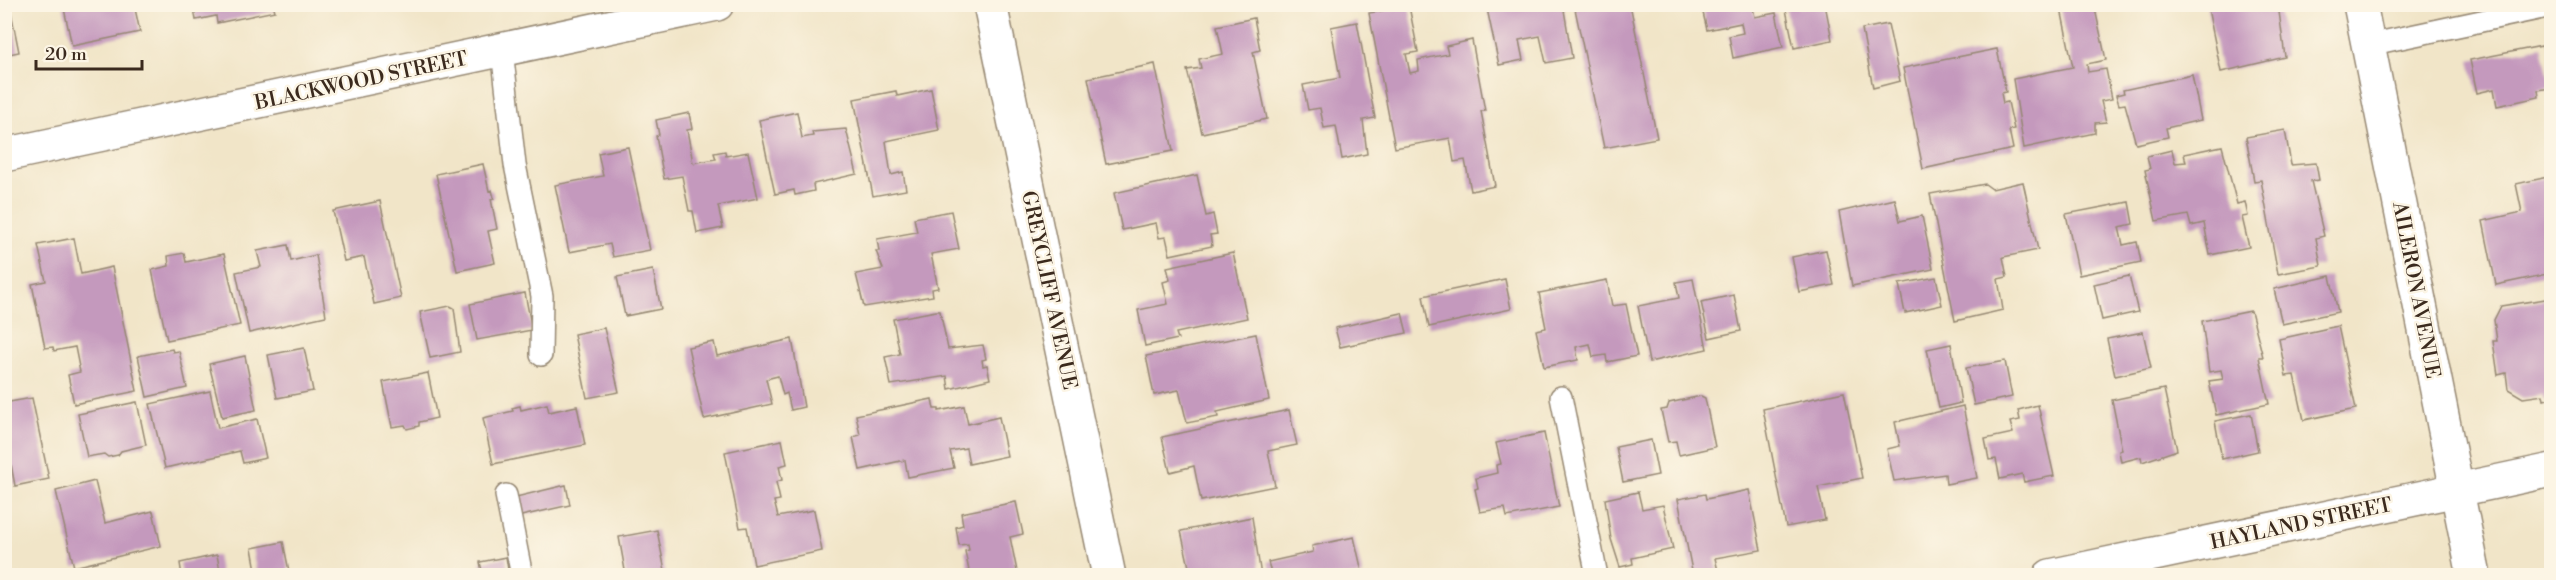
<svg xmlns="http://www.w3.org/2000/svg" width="2556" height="580" viewBox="0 0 2556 580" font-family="'Libre Bodoni',serif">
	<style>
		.building { fill: #c499bd }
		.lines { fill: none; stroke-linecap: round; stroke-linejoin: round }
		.lane-casing { stroke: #968873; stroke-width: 24 }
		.street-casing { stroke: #968873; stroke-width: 36 }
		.lane { stroke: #fff; stroke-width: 21 }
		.street { stroke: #fff; stroke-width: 33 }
		.labels { text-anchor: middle; stroke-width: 5; stroke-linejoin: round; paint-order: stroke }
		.street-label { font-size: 20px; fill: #3b2a1e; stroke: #fcf5e5 }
	</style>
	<rect width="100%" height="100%" fill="#fcf5e5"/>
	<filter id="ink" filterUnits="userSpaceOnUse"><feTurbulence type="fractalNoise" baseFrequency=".0167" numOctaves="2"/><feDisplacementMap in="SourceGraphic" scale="12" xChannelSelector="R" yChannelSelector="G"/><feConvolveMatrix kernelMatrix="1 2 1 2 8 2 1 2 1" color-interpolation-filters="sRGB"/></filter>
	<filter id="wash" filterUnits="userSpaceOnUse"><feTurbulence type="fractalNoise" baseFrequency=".008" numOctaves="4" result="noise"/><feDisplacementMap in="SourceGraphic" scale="24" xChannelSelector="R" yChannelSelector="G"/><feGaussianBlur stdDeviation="1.35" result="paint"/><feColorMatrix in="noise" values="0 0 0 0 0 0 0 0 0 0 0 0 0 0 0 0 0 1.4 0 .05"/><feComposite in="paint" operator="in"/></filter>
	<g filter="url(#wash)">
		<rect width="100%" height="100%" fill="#f1e5c8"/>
		<g id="blocks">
			<!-- building -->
			<path class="building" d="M63 4H134L140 32 72 46Z
				M193 4H273L275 11 217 23 216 16 196 20Z
				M1486 4H1563L1572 58 1546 63 1540 36 1519 40 1523 60 1499 65Z
				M1574 4H1630L1657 138 1604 148Z
				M1701 4H1752L1755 17 1776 13 1783 47 1733 58 1729 36 1743 33 1741 23 1707 30Z
				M1798 4 1799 8 1825 4 1832 40 1794 48 1785 5Z
				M2060 4H2094L2106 60 2087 64 2088 72 2106 69 2112 99 2101 101 2106 122 2095 123V133L2024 148 2013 79 2073 67Z
				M2207 4H2278L2285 57 2221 72Z
				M1409 6 1418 52 1406 54 1410 73 1419 71 1418 60 1448 54 1446 46 1472 40 1485 111H1481L1495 186 1471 191 1465 160 1454 162 1450 138 1395 148 1369 13Z
				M10 7 19 52 4 55V8Z
				M1254 18 1260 50 1253 52 1267 119 1202 133 1187 70 1201 68 1199 59 1223 54 1217 26Z
				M1357 22 1375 118 1363 120 1367 154 1342 159 1336 126 1324 128 1320 108 1308 110 1303 85 1340 78 1331 27Z
				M1888 24 1900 81 1873 88 1862 29Z
				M2542 46 2551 88 2538 90 2539 97 2497 106 2494 89 2477 93 2470 60Z
				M1997 49 2006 92 2001 93 2003 103 2008 102 2014 129 2009 130 2013 149 1923 169 1903 68Z
				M1155 64 1173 151 1106 164 1088 78Z
				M2192 75 2201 120 2166 128 2168 137 2136 144 2125 104 2119 105 2116 95 2124 93 2123 90Z
				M931 89 939 130 886 141 891 175 903 172 906 190 873 196 854 99 896 91 897 96Z
				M797 112 802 138 813 136 812 132 846 129 857 174 813 184 814 191 795 195 794 190 775 194 759 120Z
				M689 113 692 129 687 130 693 163 716 159 714 153 725 151 726 156 748 152 758 198 718 206 723 228 697 233 693 211H689L682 176 664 179 656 136 659 135 656 120Z
				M2285 130 2291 165 2316 163 2319 180 2311 181 2324 236 2316 238 2321 266 2278 274 2261 180 2254 181 2246 137Z
				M2222 146 2237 204 2245 202 2248 216 2242 217 2249 247 2210 255 2204 223 2191 226 2188 215 2156 221 2145 170 2150 169 2147 156 2172 150 2175 163 2186 162 2184 154Z
				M628 147 650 250 613 257 610 244 569 252 555 185 603 176 598 153Z
				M483 164 489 191 492 190 494 198 491 199 497 229 488 231 495 263 457 271 436 174Z
				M1197 175 1206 216 1213 214 1217 234 1210 235 1212 246 1170 255 1166 237 1159 238 1156 223 1122 230 1114 193Z
				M2552 176V250L2547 251 2552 273 2496 285 2483 221 2522 212 2516 184Z
				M2023 182 2038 250 2003 257 2007 277 1998 279 2003 310 1955 321 1930 194 1985 184 1992 189Z
				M1895 199 1900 221 1922 216 1933 269 1852 286 1839 212Z
				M380 201 401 298 374 304 364 257 344 261 333 211Z
				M2129 202 2133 224 2119 227 2123 245 2137 242 2141 262 2079 275 2066 214Z
				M951 211 959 249 931 254 938 288 932 289 933 296 864 307 856 274 883 269 876 251H879L877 239 917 232 914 218Z
				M74 238 81 274 112 267 137 391 74 404 68 375 80 372 75 347 54 351 53 347 45 348 32 284 46 281 38 245Z
				M288 245 291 261 316 255 326 316 249 333 236 272 261 267 257 251Z
				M1826 250 1834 285 1799 292 1792 257Z
				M184 253 186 262 224 254 240 325 167 340 152 270 169 266 168 256Z
				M1233 253 1247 318 1176 333 1178 339 1145 346 1138 310 1168 304 1163 282 1170 280 1167 267Z
				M653 270 661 309 625 316 617 277Z
				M2129 276 2138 312 2102 320 2094 284Z
				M2330 276 2338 312 2282 324 2274 289Z
				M1936 277 1942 305 1905 313 1899 284Z
				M1505 279 1511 309 1429 327 1423 296Z
				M1693 279 1707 349 1649 362 1638 306 1679 298 1676 282Z
				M1607 280 1612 306 1626 304 1637 356 1607 362 1606 355 1593 357 1590 344 1576 347 1578 360 1544 367 1536 330 1546 328 1539 293Z
				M525 293 532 330 477 340 470 304Z
				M1734 295 1741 331 1709 338 1701 302Z
				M2552 298V398L2544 400 2543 395 2523 398 2508 389 2506 373 2498 375 2493 341H2497L2494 320 2501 306Z
				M450 306 454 308 460 352 430 358 420 312Z
				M936 311H940L948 349 983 345 986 359 982 360 983 366 987 365 990 379 949 389 947 376 891 385 885 357 900 354 893 319Z
				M2251 311 2263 357H2259L2269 404 2216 415 2209 381 2223 379 2221 370 2209 372 2202 321Z
				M1402 313 1407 333 1340 347 1335 328Z
				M2338 326 2356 409 2304 420 2294 375 2286 376 2279 339Z
				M604 328 619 392 587 398 574 334Z
				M2143 332 2151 368 2115 376 2107 339Z
				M1256 334 1269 400 1217 412 1218 417 1187 423 1179 390 1154 395 1146 356Z
				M792 339 804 407 791 410 787 393 783 395 778 376 766 379 772 404 704 419 688 347 714 342 717 356Z
				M1951 344 1961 403 1939 408 1927 349Z
				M304 348 313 391 277 398 268 355Z
				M172 349 173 352 179 351 187 388 147 397 138 356Z
				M245 356 256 410 222 417 209 364Z
				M2005 361 2012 397 1974 405 1966 368Z
				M428 373 437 418 419 422V426L407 429 405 425 392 427 383 382Z
				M2164 389 2177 450 2142 462 2141 457 2121 462 2119 451 2122 450 2112 400Z
				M210 391 218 428 257 419 266 458 243 463 240 451 165 468 150 404Z
				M1844 392 1862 478 1818 487 1825 520 1786 527 1763 409Z
				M1701 396 1705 398 1715 447 1679 455 1676 441 1668 442 1661 410 1667 409 1669 403Z
				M32 398 49 479 15 486 8 448 5 449 4 445V403Z
				M932 399 934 409H939V411L964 406 968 424 999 417 1007 456 969 464 966 448 950 451 954 468 908 477 905 460 860 470 853 437 860 435 856 415Z
				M137 402 146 445 121 451 118 455 108 457 104 454 87 457 78 414Z
				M547 404 549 412 577 406 585 445 493 464 483 418 513 411 512 408 520 406 521 410Z
				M2038 405 2054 476 2024 482 2022 474 2000 479 1996 459 1989 460 1985 439 2013 433 2010 422 2020 420 2018 410Z
				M1963 406 1977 478 1946 484 1945 474 1894 481 1887 449 1900 446 1895 422Z
				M1289 410 1297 445 1268 451 1275 486 1201 501 1194 466 1170 472 1162 437Z
				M2251 414 2258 451 2222 459 2215 421Z
				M1544 433 1559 507 1507 517 1505 508 1480 512 1475 489 1478 488 1476 478 1497 473 1496 465 1501 464 1496 443Z
				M782 440 787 464 779 466 782 480 776 482 780 500 774 501 778 517 814 510 822 551 754 565 747 527 740 528 725 452Z
				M1651 440 1658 475 1623 482 1616 447Z
				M95 481 105 523 153 511 161 546 74 567 56 491Z
				M566 485 570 505 521 516 516 497Z
				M1749 490 1761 550 1715 558 1718 571 1693 576 1678 499 1705 494 1706 499Z
				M1638 492 1642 509 1663 505 1673 549 1632 558 1633 564 1620 567 1611 539 1605 499Z
				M1016 502 1023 534 1010 537 1018 576H970L965 551 969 550 968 544 959 545 956 527 963 525 961 513Z
				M1252 517 1261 576H1191L1181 531Z
				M657 530 666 576H626L619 537Z
				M1354 537 1363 576H1272L1268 562 1313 552 1312 546Z
				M283 542 289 571 257 576 252 548Z
				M217 555 221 576H182L180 563Z
				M506 557 509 576H483L480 562Z"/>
		</g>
	</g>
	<g filter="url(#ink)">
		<use href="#blocks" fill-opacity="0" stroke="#968873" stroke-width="1.5"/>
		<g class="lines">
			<!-- lane casing -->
			<g class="lane-casing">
				<path id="lane" d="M2368 45 2552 6
					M502 50 515 165 542 296 541 355
					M1561 397 1597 576
					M506 495 522 576"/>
			</g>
			<!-- street casing -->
			<g class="street-casing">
				<path id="street" d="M990 4 1109 576
					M2360 4 2474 576
					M4 155 717 4
					M2050 576 2552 470"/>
			</g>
			<!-- lane -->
			<use href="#lane" class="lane"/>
			<!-- street -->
			<use href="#street" class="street"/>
		</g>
	</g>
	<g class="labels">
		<!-- street labels -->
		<g class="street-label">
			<text transform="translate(361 80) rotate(-12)" y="7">BLACKWOOD STREET</text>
			<text transform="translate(1050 290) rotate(78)" y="7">GREYCLIFF AVENUE</text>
			<text transform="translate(2417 290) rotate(79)" y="7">AILERON AVENUE</text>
			<text transform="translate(2301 523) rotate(-12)" y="7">HAYLAND STREET</text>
		</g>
	</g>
	<!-- margin -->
	<rect width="2556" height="580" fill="none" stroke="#fcf5e5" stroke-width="24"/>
	<!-- scale -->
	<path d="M36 60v9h106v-9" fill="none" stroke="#3b2a1e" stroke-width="3"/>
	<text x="45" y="60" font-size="18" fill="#3b2a1e" stroke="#fcf5e5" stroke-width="4.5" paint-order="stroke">20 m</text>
</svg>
